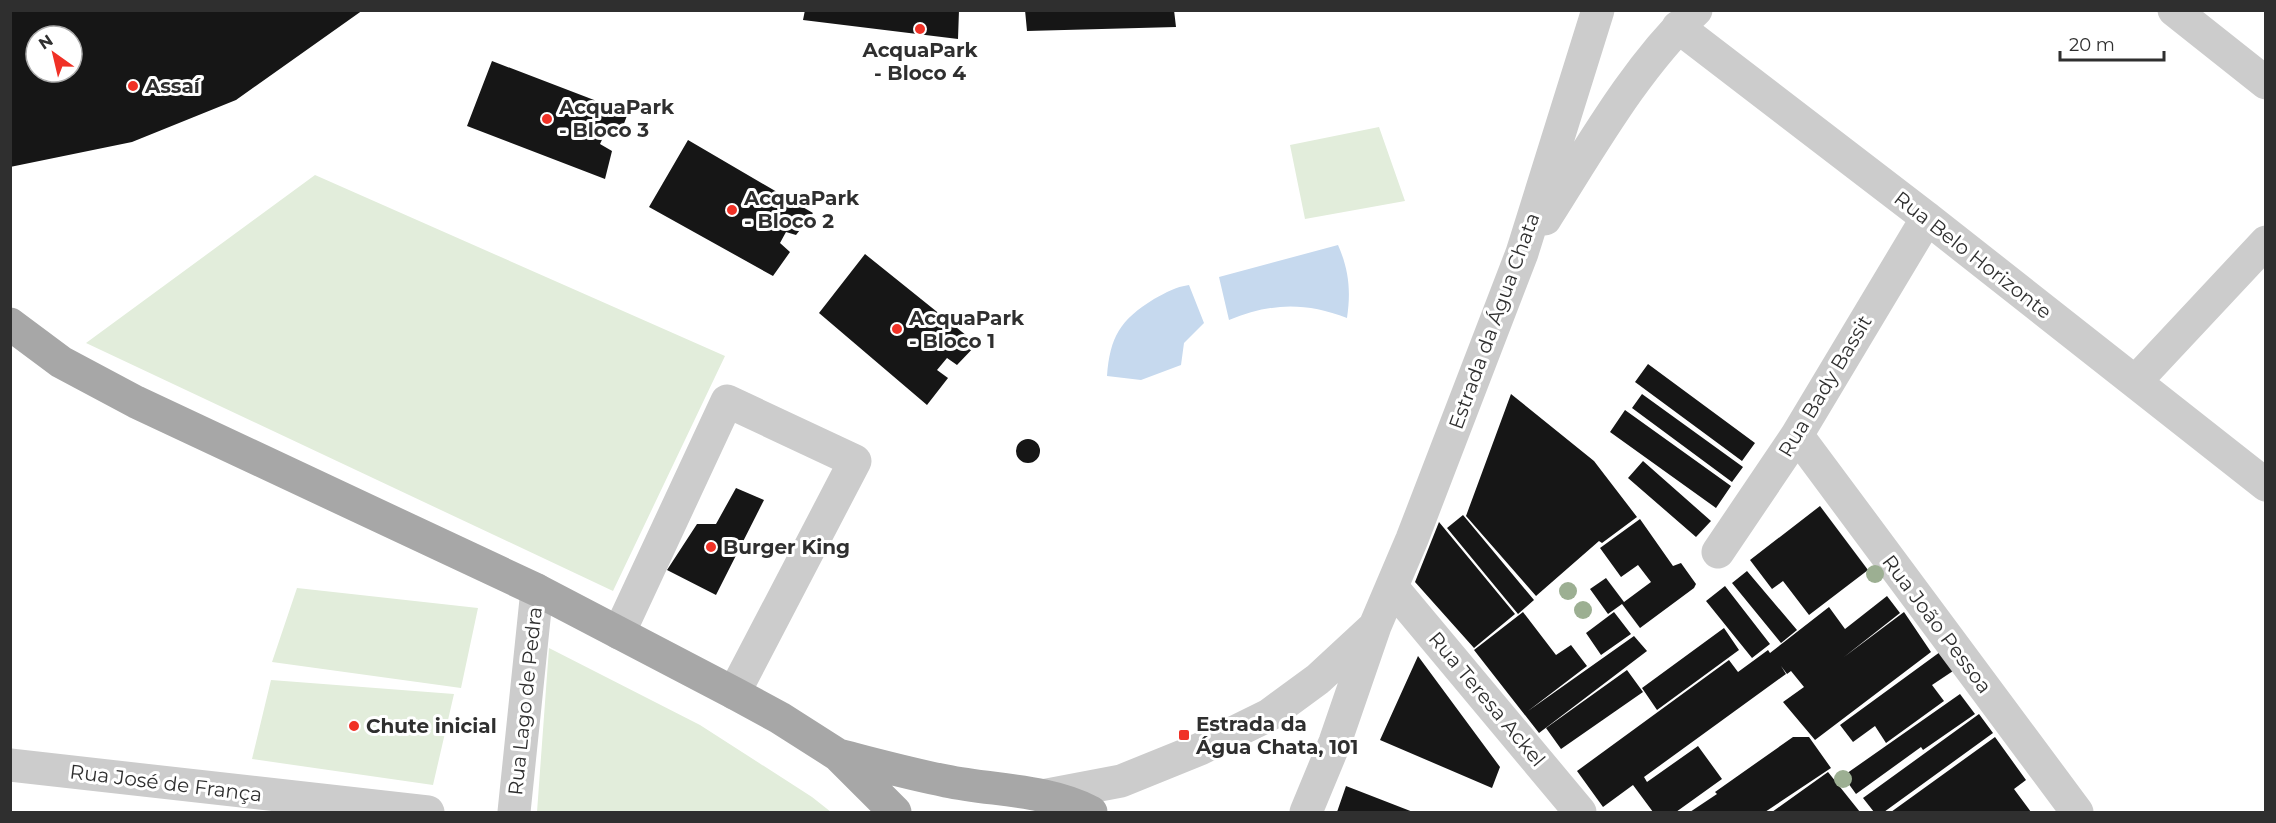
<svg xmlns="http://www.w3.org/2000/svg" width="2276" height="823" viewBox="0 0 2276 823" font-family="Montserrat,sans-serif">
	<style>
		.green { fill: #e2eddb }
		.water { fill: #c6d9ee }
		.building { fill: #161616; fill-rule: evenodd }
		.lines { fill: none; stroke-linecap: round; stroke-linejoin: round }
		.minor { stroke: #ccc; stroke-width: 33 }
		.major { stroke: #a7a7a7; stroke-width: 33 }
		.tree { fill: #9caf92 }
		.poi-dot { fill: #f03126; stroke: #fff; stroke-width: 2 }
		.labels { text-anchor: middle; stroke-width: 6; stroke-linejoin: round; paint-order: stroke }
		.poi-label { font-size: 20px; font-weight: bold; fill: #2f2f2f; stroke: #fff; text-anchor: start }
		.street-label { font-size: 20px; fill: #2f2f2f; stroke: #fff }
	</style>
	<rect width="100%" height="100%" fill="#fff"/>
	<!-- green -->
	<path class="green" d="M1379 127 1405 201 1305 219 1290 145Z
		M315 175 725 356 613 591 86 343Z
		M297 588 478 608 461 688 272 662Z
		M549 648 700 725 812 797 831 812H537Z
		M271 680 454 694 433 785 252 759Z"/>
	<!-- water -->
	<path class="water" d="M1338 245C1349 270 1351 291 1347 318 1305 302 1270 303 1229 320L1219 277Z
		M1189 285 1204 323 1184 343 1181 365 1141 380 1107 376C1110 337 1120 320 1154 299 1167 292 1175 287 1189 285Z"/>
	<!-- building -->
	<path class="building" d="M10 10H363L236 100 132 142 10 167ZM36 36H72V72H36Z
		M805 10H959L958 39 803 20Z
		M1025 10H1174L1176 27 1027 31Z
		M492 61 628 113 620 134 607 129 600 144 612 151 605 179 467 126Z
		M688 140 813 213 796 235 786 232 780 243 790 252 773 276 649 207Z
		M865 254 977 344 957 365 947 358 937 370 948 378 927 405 819 313Z
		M1648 364 1755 443 1742 461 1635 382Z
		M1511 394 1594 461 1637 517 1602 543 1599 541 1536 596 1466 516Z
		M1642 394 1743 467 1732 482 1632 408Z
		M1625 410 1731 486 1716 508 1610 432Z
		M1016 451a12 12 0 1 1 24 0a12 12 0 1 1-24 0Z
		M1643 461 1711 521 1696 537 1628 478Z
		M736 488 764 500 716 595 667 570 697 524H716Z
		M1820 506 1868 570 1809 615 1783 581 1772 589 1750 560Z
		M1463 515 1534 600 1518 614 1447 528Z
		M1640 519 1673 566 1681 563 1696 584 1694 588 1640 628 1622 604 1608 614 1590 589 1606 578 1624 602 1651 582 1638 565 1621 577 1600 548Z
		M1439 522 1515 614 1474 648 1415 582Z
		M1747 571 1797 630 1781 643 1732 583Z
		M1725 586 1770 644 1752 658 1706 601Z
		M1887 596 1900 613 1844 657 1904 612 1931 652 1815 740 1783 702 1804 687 1791 671 1787 674 1781 666 1786 674 1644 777 1647 782 1698 746 1722 779 1676 812H1653L1633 785 1603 807 1577 771 1729 660 1738 672 1768 650 1770 653 1829 607 1845 629Z
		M1523 612 1556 655 1571 645 1587 666 1528 711 1634 636 1647 651 1539 733 1474 650Z
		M1614 612 1631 634 1601 655 1586 633Z
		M1724 628 1739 650 1657 710 1642 688Z
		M1940 652 1953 671 1932 685 1944 701 1886 743 1875 726 1853 742 1840 725Z
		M1418 656 1500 767 1492 788 1380 740Z
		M1627 670 1643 692 1561 749 1546 728Z
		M1960 694 1975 714 1923 750 1921 747 1856 794 1843 776Z
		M1979 714 1993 733 1884 812H1874L1863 798Z
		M1793 737H1809L1831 768 1765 812H1690L1717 794 1715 792Z
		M1995 737 2026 780 2014 789 2031 812H1891Z
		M1828 772 1860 812H1772Z
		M1346 786 1413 812H1337Z"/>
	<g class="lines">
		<!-- minor -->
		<path class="minor" d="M2174 10 2266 83
			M1678 27 1927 218 2266 485
			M1545 219C1591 147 1634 69 1696 10
			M2135 382 2266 242
			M1797 435 2077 812
			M1718 552 1797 435 1927 218
			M1392 587 1580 812
			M619 633 727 401 855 461 734 693
			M10 765 428 812
			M1042 796 1121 781 1200 749 1269 715 1318 679 1372 629
			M514 812 537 590
			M1306 812 1335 742 1375 626 1412 539 1522 253 1598 10"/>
		<!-- major -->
		<path class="major" d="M10 324 61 362 136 402 537 590 734 693 780 718 838 755 895 812
			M838 755C874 764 910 774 946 781 994 791 1047 789 1091 812"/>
	</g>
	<!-- trees -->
	<g class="tree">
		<circle cx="1875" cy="574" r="9"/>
		<circle cx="1568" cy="591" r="9"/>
		<circle cx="1583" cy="610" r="9"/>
		<circle cx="1843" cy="779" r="9"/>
	</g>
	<!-- markers -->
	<g class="poi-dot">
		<circle cx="920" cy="29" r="6"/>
		<circle cx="133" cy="86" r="6"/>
		<circle cx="547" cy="119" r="6"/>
		<circle cx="732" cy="210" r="6"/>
		<circle cx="897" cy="329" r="6"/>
		<circle cx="711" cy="547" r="6"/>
		<circle cx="354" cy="726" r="6"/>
		<rect x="1178" y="729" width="12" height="12" rx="3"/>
	</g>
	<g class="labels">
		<!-- poi labels -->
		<g class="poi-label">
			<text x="920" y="57" text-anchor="middle">AcquaPark<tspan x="920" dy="23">- Bloco 4</tspan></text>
			<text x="145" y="93">Assaí</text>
			<text x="559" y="114">AcquaPark<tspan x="559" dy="23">- Bloco 3</tspan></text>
			<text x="744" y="205">AcquaPark<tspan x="744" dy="23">- Bloco 2</tspan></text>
			<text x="909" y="325">AcquaPark<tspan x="909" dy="23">- Bloco 1</tspan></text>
			<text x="723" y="554">Burger King</text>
			<text x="1196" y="731">Estrada da<tspan x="1196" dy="23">Água Chata, 101</tspan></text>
			<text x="366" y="733">Chute inicial</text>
		</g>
		<!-- street labels -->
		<g class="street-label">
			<text transform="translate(1973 255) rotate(38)" y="7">Rua Belo Horizonte</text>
			<text transform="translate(1494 321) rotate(-70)" y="7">Estrada da Água Chata</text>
			<text transform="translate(1825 386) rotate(-59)" y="7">Rua Bady Bassit</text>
			<text transform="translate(1937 624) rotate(53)" y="7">Rua João Pessoa</text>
			<text transform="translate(1487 699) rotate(50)" y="7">Rua Teresa Ackel</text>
			<text transform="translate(525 701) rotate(-84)" y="7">Rua Lago de Pedra</text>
			<text transform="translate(166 783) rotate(7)" y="7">Rua José de França</text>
		</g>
	</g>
	<!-- border -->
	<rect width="2276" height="823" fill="none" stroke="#2f2f2f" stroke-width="24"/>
	<!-- north arrow -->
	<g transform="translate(54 54) rotate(326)"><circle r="28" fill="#ffffff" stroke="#acacac" stroke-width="1.5"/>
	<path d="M0-4.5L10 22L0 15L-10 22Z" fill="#f03126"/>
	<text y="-9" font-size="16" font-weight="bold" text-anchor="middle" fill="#2f2f2f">N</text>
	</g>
	<!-- scale -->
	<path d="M2060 51v9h104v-9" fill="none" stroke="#2f2f2f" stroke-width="3"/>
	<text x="2069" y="51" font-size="18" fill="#2f2f2f" stroke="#ffffff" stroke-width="4.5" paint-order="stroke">20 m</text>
</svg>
